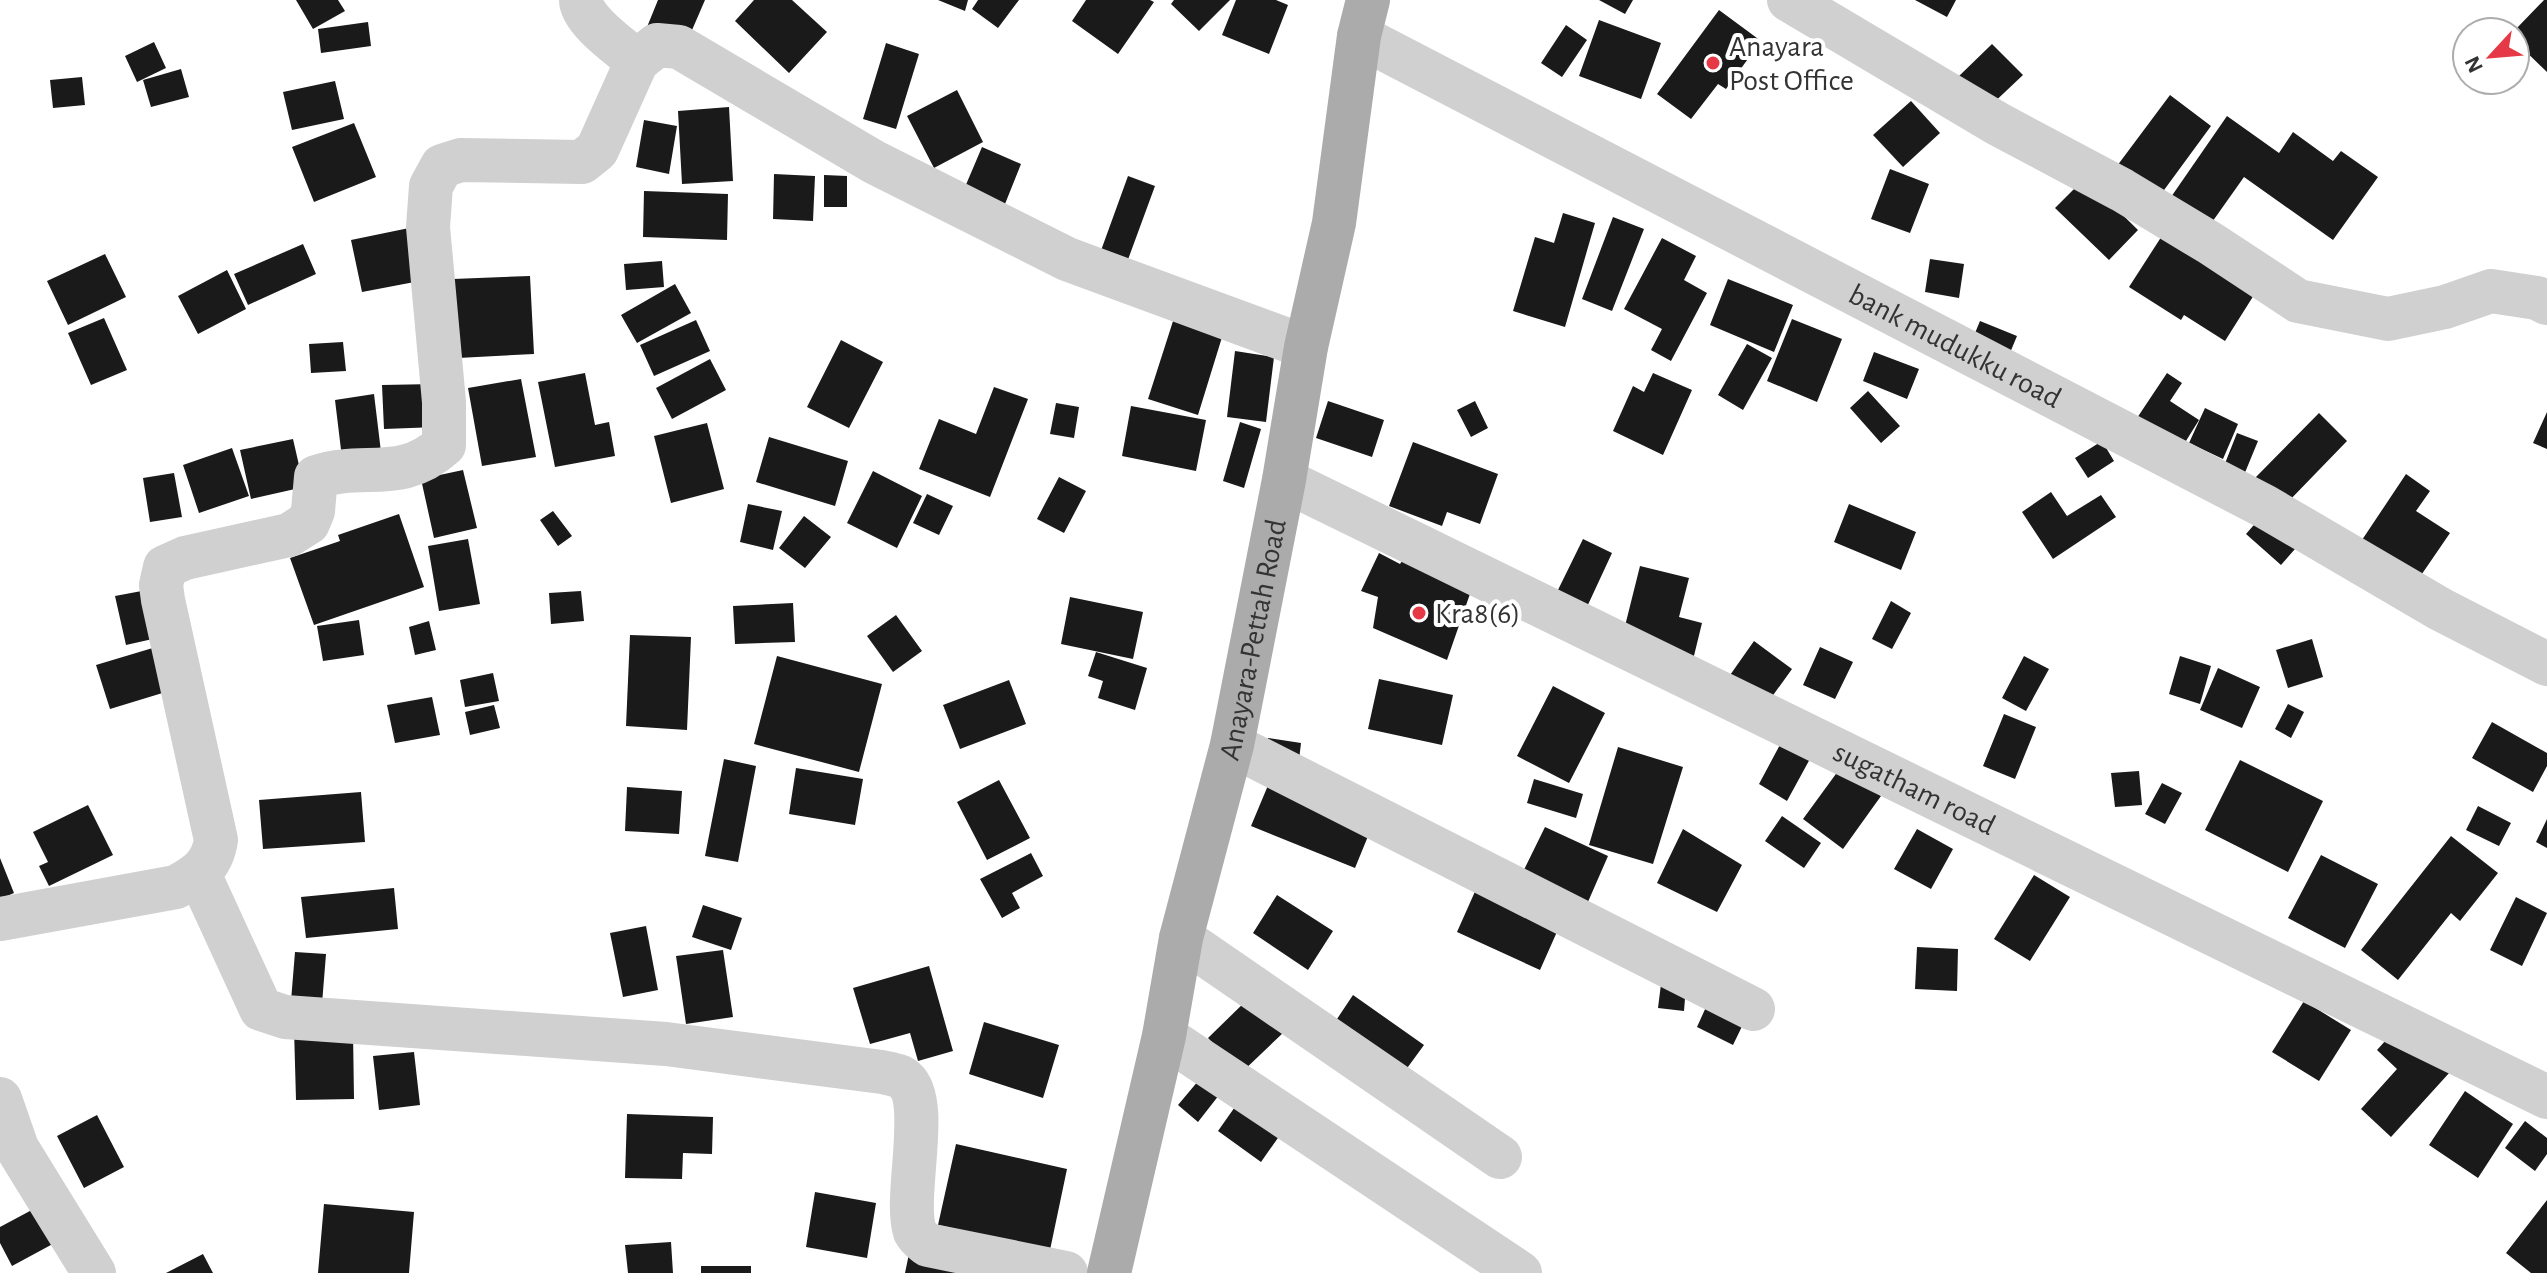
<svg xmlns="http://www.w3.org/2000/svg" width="2547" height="1273" viewBox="0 0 2547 1273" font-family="'Alegreya Sans',sans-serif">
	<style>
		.building { fill: #1a1a1a }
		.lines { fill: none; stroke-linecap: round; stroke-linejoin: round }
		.minor { stroke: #d0d0d0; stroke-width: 44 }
		.major { stroke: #ababab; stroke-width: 44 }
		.poi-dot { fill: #e63946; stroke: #fff; stroke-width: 3 }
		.labels { text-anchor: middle; stroke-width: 8; stroke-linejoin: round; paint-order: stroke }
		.poi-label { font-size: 30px; fill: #333; stroke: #fff; text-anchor: start }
		.street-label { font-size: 30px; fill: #333; stroke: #fff }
	</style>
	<rect width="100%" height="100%" fill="#fff"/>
	<!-- building -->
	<path class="building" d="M296 0H338L345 11 313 29Z
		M658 0H705L686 44 647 27Z
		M754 0H792L827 32 789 73 735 21Z
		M938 0H968L965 11Z
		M978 0H1019L998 28 972 9Z
		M1086 0H1150L1154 2 1118 54 1072 21Z
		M1174 0H1230L1199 31 1171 4Z
		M1236 0H1276L1288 5 1269 54 1222 35Z
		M1599 0H1633L1625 14Z
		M1915 0H1956L1947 17Z
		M2544 0H2547V72L2515 41V30Z
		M1719 10 1761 41 1726 89 1718 84 1691 119 1657 94Z
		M1599 20 1661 43 1641 99 1579 76Z
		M368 22 371 46 321 53 318 29Z
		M1566 25 1587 40 1562 77 1541 63Z
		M154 42 166 68 137 82 125 56Z
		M886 43 919 54 896 129 863 119Z
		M1992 44 2023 75 1987 109 1957 78Z
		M181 69 189 97 151 107 143 80Z
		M82 77 85 105 53 108 50 80Z
		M335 81 344 119 292 130 283 92Z
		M957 90 983 142 934 168 907 116Z
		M2170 95 2211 126 2156 201 2114 170Z
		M1911 101 1940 133 1903 167 1873 135Z
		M729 107 733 181 682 184 678 111Z
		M2227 116 2279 153 2293 132 2333 161 2341 151 2378 177 2333 240 2244 177 2210 225 2171 197Z
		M644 120 677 126 669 174 636 167Z
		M354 123 376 177 314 202 292 147Z
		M982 147 1021 164 1005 204 965 187Z
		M1890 169 1929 184 1910 233 1871 219Z
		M774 174 815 176 813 221 773 219Z
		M824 175 847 176V207H824Z
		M1128 176 1155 186 1126 265 1099 256Z
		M2085 178 2138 230 2109 260 2055 208Z
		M644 191 728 194 727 240 643 237Z
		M1563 213 1595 223 1565 327 1513 311 1535 237 1554 243Z
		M1613 217 1644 229 1612 311 1582 299Z
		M414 227 425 280 362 292 351 240Z
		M2167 228 2259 287 2225 341 2184 315 2181 320 2129 287Z
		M1662 238 1696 256 1684 280 1707 293 1671 361 1651 350 1662 329 1624 309Z
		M303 244 316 274 248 305 234 274Z
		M105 254 126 297 68 325 47 281Z
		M1930 259 1964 264 1959 298 1925 292Z
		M662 261 664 287 626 290 624 264Z
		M227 270 246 309 198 334 178 296Z
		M530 276 534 354 458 358 453 279Z
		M1728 279 1793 305 1774 352 1710 325Z
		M675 284 691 313 637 343 621 315Z
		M104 318 127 370 91 385 68 333Z
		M1174 318 1223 334 1198 415 1148 399Z
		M1792 319 1842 339 1817 402 1767 381Z
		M696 320 710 351 654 376 640 345Z
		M1980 321 2017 336 2007 360 1970 345Z
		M841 340 883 362 849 428 807 407Z
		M343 342 346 371 311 373 309 344Z
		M1747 344 1772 358 1743 410 1718 395Z
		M1235 351 1274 357 1266 422 1227 417Z
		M1874 352 1919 369 1907 399 1863 381Z
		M710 359 726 390 672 419 656 388Z
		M585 373 595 425 609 422 615 456 555 467 538 382Z
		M1653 373 1692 390 1663 455 1613 431 1633 386 1644 392Z
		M2167 373 2182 383 2170 401 2199 420 2176 457 2131 427Z
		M521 379 536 457 482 466 468 388Z
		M435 384 437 427 384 429 382 385Z
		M994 387 1028 399 990 497 919 469 939 419 976 434Z
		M1868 391 1900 426 1881 443 1850 408Z
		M374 394 381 452 342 458 335 400Z
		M1328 401 1384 420 1372 457 1316 438Z
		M1475 401 1488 428 1471 437 1457 410Z
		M1056 403 1079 407 1074 438 1050 434Z
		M1131 406 1206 420 1196 471 1122 456Z
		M2205 408 2238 424 2223 459 2189 443Z
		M2547 412V449L2533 443Z
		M2319 413 2347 441 2283 507 2255 478Z
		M1240 422 1261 429 1244 488 1223 481Z
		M707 423 724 489 671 503 654 436Z
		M2237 433 2258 441 2244 475 2224 466Z
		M769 437 848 461 835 506 756 482Z
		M293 439 304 487 251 499 240 450Z
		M2102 441 2114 461 2088 478 2075 458Z
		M1413 442 1498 474 1480 524 1447 512 1442 526 1389 506Z
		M232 448 249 496 199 513 183 465Z
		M463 470 477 528 434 538 421 479Z
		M873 471 922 496 897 548 847 523Z
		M174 473 182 517 150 522 143 478Z
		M2406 474 2430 491 2416 511 2450 533 2413 587 2354 552Z
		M1059 477 1086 491 1064 533 1037 519Z
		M2051 492 2067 516 2101 495 2116 517 2053 559 2022 512Z
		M927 494 953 506 939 535 913 523Z
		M748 504 782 511 773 550 740 542Z
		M1849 504 1916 532 1901 570 1834 542Z
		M2267 510 2302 541 2281 565 2246 534Z
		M553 511 572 536 558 546 540 520Z
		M399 514 424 587 314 625 290 558 340 541 338 535Z
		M804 516 831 537 805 568 779 548Z
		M468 539 480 604 439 611 428 546Z
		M1583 539 1612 553 1586 609 1556 594Z
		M1408 552 1471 591 1447 660 1373 628 1378 597 1361 591 1379 553 1400 564Z
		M1640 566 1689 578 1679 617 1702 623 1691 668 1619 650Z
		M147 590 157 638 126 645 115 596Z
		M581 591 584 621 551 624 549 593Z
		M1070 597 1143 612 1133 659 1061 644Z
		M1891 601 1911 613 1892 649 1872 639Z
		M793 603 795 642 735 644 733 606Z
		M896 615 922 651 893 672 867 636Z
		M359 620 364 655 323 661 317 626Z
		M429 621 436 650 415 655 409 627Z
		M630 635 691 637 687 730 626 726Z
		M2312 639 2323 677 2288 688 2276 650Z
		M1754 641 1792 669 1766 705 1728 678Z
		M156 647 169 691 110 709 96 665Z
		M1820 647 1853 662 1835 699 1803 685Z
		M1096 652 1147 668 1135 710 1098 698 1103 681 1088 676Z
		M777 656 882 684 859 772 754 744Z
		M2024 656 2049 669 2026 711 2002 698Z
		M2180 656 2211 666 2200 704 2169 694Z
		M2218 668 2260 687 2242 728 2200 710Z
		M493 673 499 701 465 707 460 680Z
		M1379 679 1453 695 1442 745 1368 729Z
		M1009 680 1026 724 960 749 943 705Z
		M1553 686 1605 713 1569 783 1517 756Z
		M432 697 440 735 395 743 387 705Z
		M2288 704 2304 712 2291 738 2275 729Z
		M494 705 500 728 470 735 465 712Z
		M2004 714 2036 727 2015 779 1983 766Z
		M2492 722 2547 753V766L2533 792 2472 758Z
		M1268 738 1301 743 1298 769 1265 765Z
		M1782 741 1811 757 1787 801 1759 784Z
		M1618 747 1683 767 1653 864 1589 845Z
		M724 759 756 766 738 862 705 856Z
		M2240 760 2323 801 2288 872 2205 830Z
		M1841 767 1881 796 1843 849 1803 819Z
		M796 768 863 779 855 825 789 814Z
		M2139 771 2142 805 2115 807 2111 773Z
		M1534 779 1583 794 1576 818 1527 803Z
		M999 780 1030 838 987 860 957 802Z
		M1269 783 1373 824 1355 868 1251 826Z
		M2162 783 2182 793 2165 824 2145 814Z
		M627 787 682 791 679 834 625 831Z
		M361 792 365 842 263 849 259 800Z
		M88 805 113 855 49 886 39 866 48 862 33 832Z
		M2478 806 2511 823 2499 846 2466 830Z
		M1782 816 1821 843 1804 868 1765 841Z
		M2547 819V848L2536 842Z
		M1545 827 1608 856 1584 911 1519 880Z
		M1683 829 1742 865 1717 912 1657 883Z
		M1917 829 1953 849 1931 889 1894 869Z
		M2451 836 2498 873 2460 921 2451 913 2398 980 2361 950Z
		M1031 853 1043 876 1012 893 1020 908 1002 918 980 879Z
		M2321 855 2378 884 2345 948 2288 918Z
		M0 858 14 893 0 899Z
		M2034 875 2070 897 2030 961 1994 939Z
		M1477 887 1560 925 1540 970 1457 932Z
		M394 888 398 929 306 938 301 897Z
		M1277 895 1333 931 1308 970 1253 933Z
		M2516 897 2547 913 2522 966 2490 950Z
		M703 905 742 918 731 950 692 937Z
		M646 926 658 990 623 997 610 933Z
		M1917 947 1958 949 1957 991 1915 989Z
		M723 950 733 1017 686 1024 676 956Z
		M295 952 326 954 322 1004 291 1001Z
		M929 966 953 1051 918 1061 910 1033 870 1044 853 988Z
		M1661 984 1686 986 1684 1011 1658 1008Z
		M1353 995 1424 1045 1405 1071 1335 1022Z
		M1251 996 1284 1032 1241 1073 1208 1038Z
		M1711 996 1748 1014 1733 1045 1697 1027Z
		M2304 1001 2351 1030 2319 1081 2272 1052Z
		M2404 1020 2450 1072 2391 1137 2361 1109 2397 1069 2377 1050Z
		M984 1022 1059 1045 1043 1098 969 1074Z
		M294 1028 353 1031 354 1099 296 1100Z
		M414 1052 420 1105 379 1110 373 1056Z
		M1204 1074 1223 1090 1198 1122 1178 1105Z
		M2465 1091 2513 1124 2478 1178 2429 1145Z
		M1237 1104 1280 1135 1261 1162 1218 1131Z
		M627 1114 713 1117 712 1154 683 1153 682 1179 625 1178Z
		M97 1115 124 1167 84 1188 57 1136Z
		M2525 1121 2547 1138V1154L2535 1171 2505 1148Z
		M956 1144 1067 1169 1050 1250 938 1225Z
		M815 1192 876 1203 867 1258 806 1247Z
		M2547 1200V1273H2531L2506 1253Z
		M43 1204 62 1239 12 1266 0 1243V1227Z
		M324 1204 414 1212 409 1273H318Z
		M671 1242 673 1273H628L625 1245Z
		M910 1249 994 1273H905Z
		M203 1254 213 1273H166Z
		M701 1266H751V1273H701Z"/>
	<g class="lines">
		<!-- minor -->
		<g class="minor">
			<path d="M581 0C581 20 622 48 637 61"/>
			<path d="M1789 0 1998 124 2122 190 2210 243 2298 301 2388 319 2445 307 2491 291 2537 298 2547 303"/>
			<path id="s1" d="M1359 36 2264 506 2440 609 2547 664"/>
			<path id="s2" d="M1284 480 2547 1097"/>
			<path d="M1232 745 1753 1009"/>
			<path d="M199 874 261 1009 285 1017 666 1044 882 1072C890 1074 900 1075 905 1080 931 1103 903 1197 915 1232 918 1238 923 1241 928 1245L1066 1273"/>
			<path d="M0 919 176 887C198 875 212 866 216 840L163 600 161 585 165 567 185 558 289 535 308 523 313 511 316 477C364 461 401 484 444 445V402L428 227 431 186 442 166 461 160 582 162 597 150 637 61 657 45 679 47 874 162 1067 259 1306 347"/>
			<path d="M1181 938 1500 1157"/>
			<path d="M1164 1036 1520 1273"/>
			<path d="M0 1099 17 1148 94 1273"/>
		</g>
		<!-- major -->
		<path class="major" id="s3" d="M1109 1273 1164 1036 1181 938 1232 745 1284 480 1306 347 1334 223 1359 36 1368 0"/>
	</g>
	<!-- markers -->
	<g class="poi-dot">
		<circle cx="1713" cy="63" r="8"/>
		<circle cx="1419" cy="613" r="8"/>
	</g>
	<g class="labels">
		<!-- poi labels -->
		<g class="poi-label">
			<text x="1729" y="56">Anayara<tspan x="1729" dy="34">Post Office</tspan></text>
			<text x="1435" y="623">Kra8(6)</text>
		</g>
		<!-- street labels -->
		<g class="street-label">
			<text dy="10" stroke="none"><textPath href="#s1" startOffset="672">bank mudukku road</textPath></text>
			<text dy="10" stroke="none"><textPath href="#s3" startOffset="650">Anayara-Pettah Road</textPath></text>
			<text dy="10" stroke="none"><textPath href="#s2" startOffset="702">sugatham road</textPath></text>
		</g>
	</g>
	<!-- north arrow -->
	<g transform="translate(2491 56) rotate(244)"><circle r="38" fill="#ffffff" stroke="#adadad" stroke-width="2"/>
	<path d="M0-6L14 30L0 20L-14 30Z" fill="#e63946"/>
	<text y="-12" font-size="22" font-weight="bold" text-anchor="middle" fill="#333333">N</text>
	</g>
</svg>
